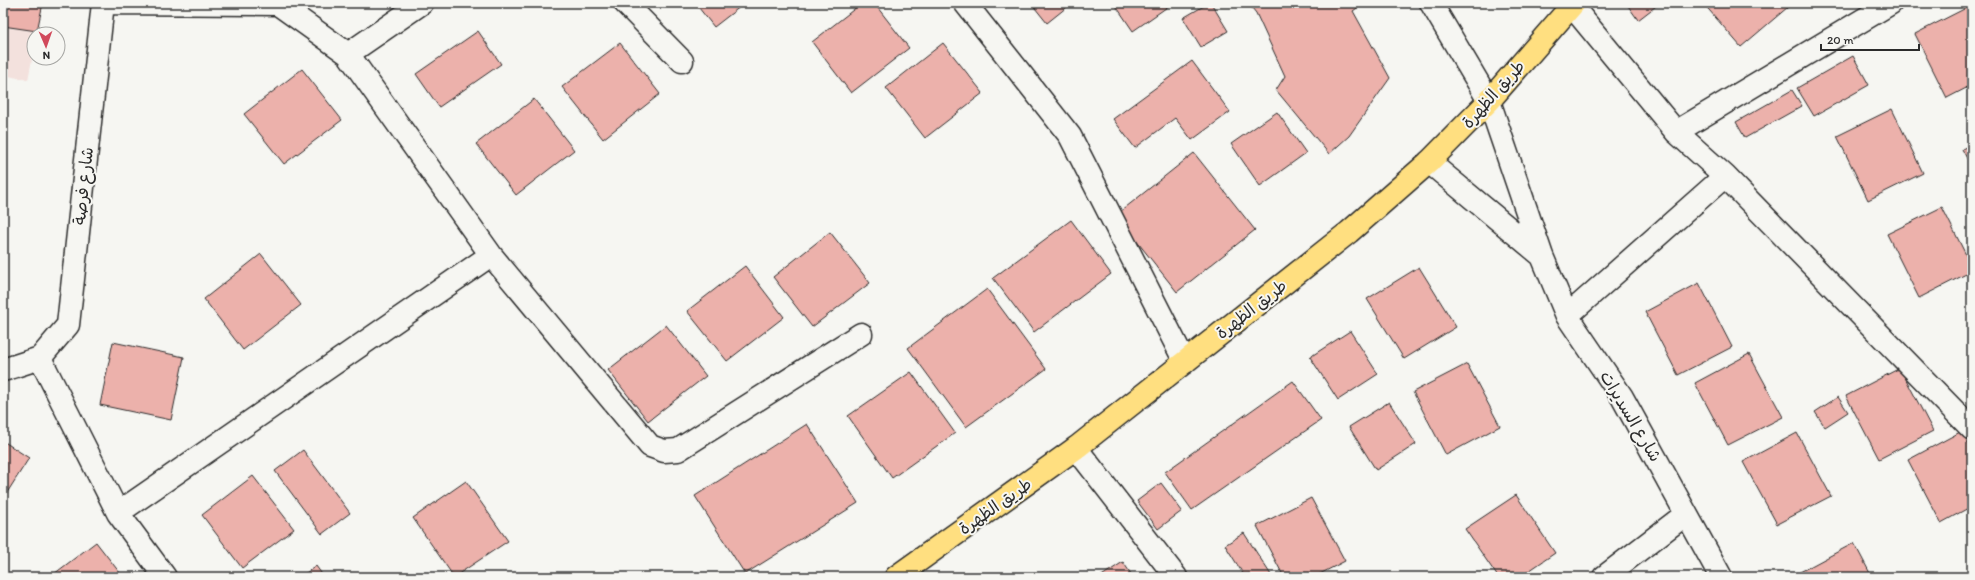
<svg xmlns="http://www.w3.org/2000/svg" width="1975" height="580" viewBox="0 0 1975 580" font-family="Itim,'Playpen Sans Arabic',sans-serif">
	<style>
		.built { fill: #f3e1dd }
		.building { fill: #ecb1ab; stroke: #2b2b2b }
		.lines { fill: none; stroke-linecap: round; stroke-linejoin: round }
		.minor-casing { stroke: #2b2b2b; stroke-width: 25 }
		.secondary-casing { stroke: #2b2b2b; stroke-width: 25 }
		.primary-casing { stroke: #2b2b2b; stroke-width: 25 }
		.minor { stroke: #f6f6f2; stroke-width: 22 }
		.secondary { stroke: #f6f6f2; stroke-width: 22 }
		.primary { stroke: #ffdf80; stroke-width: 22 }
		.labels { text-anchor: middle; stroke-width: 4; stroke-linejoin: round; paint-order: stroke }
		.street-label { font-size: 17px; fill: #2b2b2b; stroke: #f6f6f2 }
	</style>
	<rect width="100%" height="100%" fill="#f6f6f2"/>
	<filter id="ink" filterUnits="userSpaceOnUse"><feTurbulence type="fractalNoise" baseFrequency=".025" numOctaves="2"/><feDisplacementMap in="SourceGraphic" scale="8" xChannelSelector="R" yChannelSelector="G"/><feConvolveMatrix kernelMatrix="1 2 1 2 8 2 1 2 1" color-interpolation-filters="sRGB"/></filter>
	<g filter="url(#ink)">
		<!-- built -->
		<path class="built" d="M3 3H43L37 34H34V49L28 80 3 75Z"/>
		<!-- building -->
		<path class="building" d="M3 3H43L37 31 3 26Z
			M695 3H745L714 27Z
			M862 3H874L909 48 851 93 812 42Z
			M1031 3H1072L1047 23Z
			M1114 3H1173L1133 31Z
			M1209 3H1211L1228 31 1201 47 1183 18Z
			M1248 3H1364L1353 11 1390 78 1349 136 1329 154 1276 90 1285 76 1256 13Z
			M1626 3H1660L1638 20Z
			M1703 3H1784L1788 7 1741 47Z
			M1970 6 1972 10V85L1947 98 1915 34Z
			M478 31 501 64 439 107 416 74Z
			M620 43 660 94 603 139 562 87Z
			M943 43 983 93 925 138 886 88Z
			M1853 56 1869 85 1814 116 1797 88Z
			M1192 61 1230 112 1192 140 1175 118 1135 148 1113 119Z
			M302 69 342 120 284 164 244 114Z
			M1792 90 1802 106 1745 138 1736 122Z
			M534 99 574 150 516 195 476 144Z
			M1892 109 1923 173 1868 200 1837 136Z
			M1277 112 1306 153 1260 186 1231 144Z
			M1972 144V168L1962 149Z
			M1194 153 1255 230 1177 292 1116 215Z
			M1942 207 1972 267V271L1919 298 1887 234Z
			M1071 220 1111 274 1034 332 993 278Z
			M830 232 870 283 812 327 773 277Z
			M261 254 301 305 243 350 204 299Z
			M745 266 784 317 727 361 687 311Z
			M1419 267 1456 327 1404 359 1367 299Z
			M1699 283 1732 347 1678 375 1645 312Z
			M987 289 1046 369 966 427 908 348Z
			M666 325 706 376 648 421 608 370Z
			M1350 331 1378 374 1338 400 1310 357Z
			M113 342 184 357 171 420 100 405Z
			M1749 354 1783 417 1728 445 1695 383Z
			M1467 364 1500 426 1446 455 1413 392Z
			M1900 368 1933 431 1879 459 1846 396Z
			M911 372 955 433 892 478 848 416Z
			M1293 381 1321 420 1192 510 1165 472Z
			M1838 397 1848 412 1825 427 1815 412Z
			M1389 402 1416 444 1376 470 1349 427Z
			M807 424 858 503 745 574 695 496Z
			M1962 431 1972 450V506L1941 523 1908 460Z
			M1797 433 1831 496 1777 524 1743 462Z
			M3 441 29 458 3 499Z
			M303 450 350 513 322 534 275 471Z
			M253 476 294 529 242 568 202 515Z
			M466 481 508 541 454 577 413 518Z
			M1161 483 1182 511 1158 529 1137 501Z
			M1516 495 1555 553 1520 577H1498L1465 529Z
			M1311 498 1345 561 1314 577H1284L1257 526Z
			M1244 533 1271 575 1267 577H1245L1225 545Z
			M96 542 123 577H50Z
			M1854 543 1872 577H1803L1800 572Z
			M1123 562 1133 577H1100Z
			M316 566 324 577H300Z"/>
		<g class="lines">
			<!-- minor casing -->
			<g class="minor-casing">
				<path id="minor" d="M103 3 278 4 348 54 491 255 650 446 664 451 678 450 861 334
					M625 3 682 61
					M965 3 1070 136 1185 362
					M1572 6 1676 132 1725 176 1972 429
					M348 54 422 3
					M1489 101 1542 256 1567 316 1622 397 1721 577
					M1676 132 1891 3
					M1429 162 1542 256
					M1567 316 1725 176
					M40 358 68 325 103 3
					M40 358 118 513 165 577
					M3 370 40 358
					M1076 448 1176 577
					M118 513 491 255
					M1604 577 1686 514"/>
			</g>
			<!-- secondary casing -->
			<g class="secondary-casing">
				<path id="secondary" d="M1431 3 1489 101"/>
			</g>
			<!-- primary casing -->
			<g class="primary-casing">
				<path id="primary" d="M896 577 1076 448 1349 232 1429 162 1489 101 1574 3"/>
			</g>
			<!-- minor -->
			<use href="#minor" class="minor"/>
			<!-- secondary -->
			<use href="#secondary" class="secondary"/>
			<!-- primary -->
			<use href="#primary" class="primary"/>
		</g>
	</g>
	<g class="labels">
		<!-- street labels -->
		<g class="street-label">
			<text transform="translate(1493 94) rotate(-48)" y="6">طريق الظهرة</text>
			<text transform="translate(83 186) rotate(-84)" y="6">شارع فرصة</text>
			<text transform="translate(1251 309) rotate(-38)" y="6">طريق الظهرة</text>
			<text transform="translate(1631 416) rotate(59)" y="6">شارع السديرات</text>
			<text transform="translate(995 506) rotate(-35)" y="6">طريق الظهرة</text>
		</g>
	</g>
	<!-- margin -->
	<rect width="1975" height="580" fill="none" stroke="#f6f6f2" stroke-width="16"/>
	<rect x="8" y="8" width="1959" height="564" fill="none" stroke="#2b2b2b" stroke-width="1.5" filter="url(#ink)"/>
	<!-- north arrow -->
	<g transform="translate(46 46) rotate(178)"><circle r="19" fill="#f6f6f2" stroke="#a5a5a2"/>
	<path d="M0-3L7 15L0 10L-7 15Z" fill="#d1495b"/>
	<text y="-6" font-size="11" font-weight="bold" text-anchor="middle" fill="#2b2b2b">N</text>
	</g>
	<!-- scale -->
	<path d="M1821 44v6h98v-6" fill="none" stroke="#2b2b2b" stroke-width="2"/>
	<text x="1827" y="44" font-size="12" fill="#2b2b2b" stroke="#f6f6f2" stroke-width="3" paint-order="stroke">20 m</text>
</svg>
